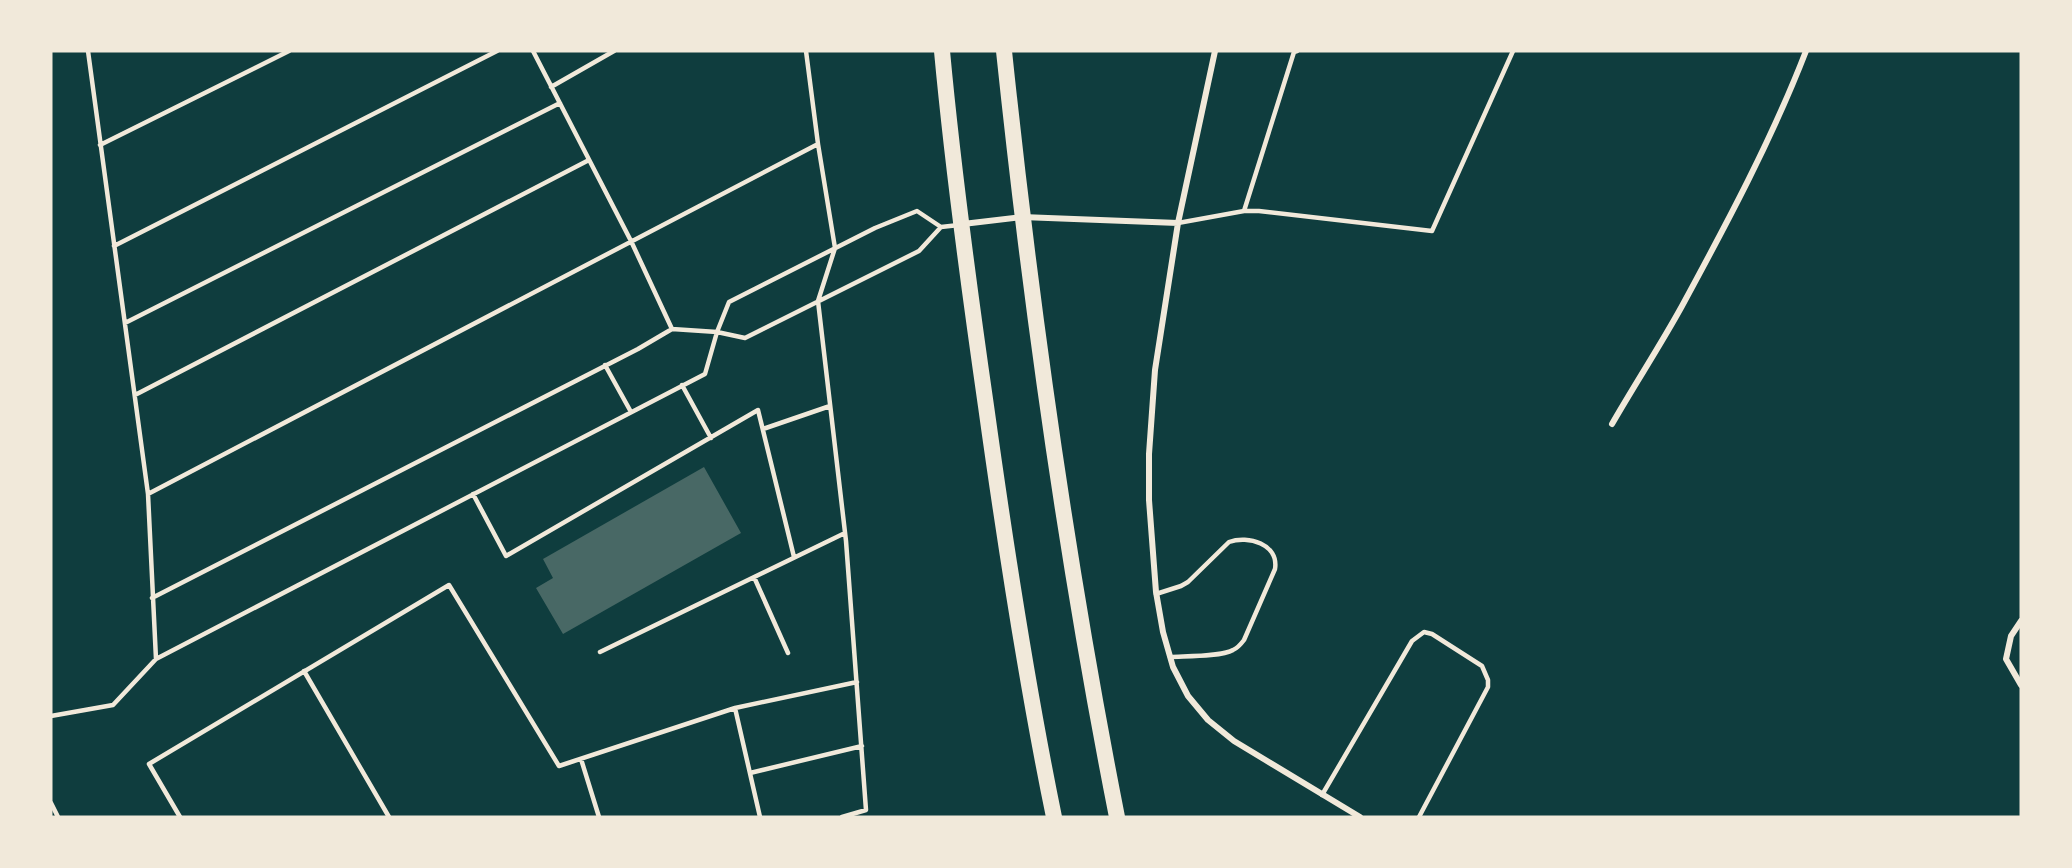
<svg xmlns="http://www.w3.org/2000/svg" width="2072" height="868" viewBox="0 0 2072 868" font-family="Raleway,sans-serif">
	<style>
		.building { fill: #486865 }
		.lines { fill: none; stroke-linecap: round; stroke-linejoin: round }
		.service { stroke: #f1e9da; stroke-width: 4.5 }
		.minor { stroke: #f1e9da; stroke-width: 6 }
		.trunk { stroke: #f1e9da; stroke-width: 16 }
	</style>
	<rect width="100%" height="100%" fill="#0f3d3e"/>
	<!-- building -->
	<path class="building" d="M704 467 741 533 563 634 536 588 553 578 543 559Z"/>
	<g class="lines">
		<!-- service -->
		<path class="service" d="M88 51 148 494
			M533 51 631 241 672 329
			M551 87 614 51
			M818 144 835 248 818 301 846 541 866 810 842 817
			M100 145 289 51
			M1244 211 1294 52 1297 51
			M1178 223 1244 211H1259L1432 231 1513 51
			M941 227 919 251 745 338 717 332 729 302 875 228 917 211 941 227 959 225
			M114 246 497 51
			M125 323 560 103
			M605 365 631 412
			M682 385 711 438
			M135 395 589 160
			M763 429 830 406
			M473 494 506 556 758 410 794 557
			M754 577 788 653
			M1156 594 1181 586 1188 582 1229 542C1248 535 1279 544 1275 569L1244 640C1241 644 1238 648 1233 650 1221 657 1185 656 1170 657
			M152 598 638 349 672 329 717 332 705 374 156 659 148 494 818 144 806 51
			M600 652 845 533
			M304 671 389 817
			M735 708 857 682
			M51 716 113 705 156 659
			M581 759 599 817
			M750 773 862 746
			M1322 795 1412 641 1424 632 1432 634 1482 666 1488 680V687L1419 817
			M51 803 58 817
			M180 817 149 764 449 585 559 766 735 708 760 817"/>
		<!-- minor -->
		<path class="minor" d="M1215 51 1178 223 1155 370 1149 454V500L1156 592 1163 632 1173 667 1188 696 1208 720 1234 741 1360 817
			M963 224 1022 217 1178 223
			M1612 424C1635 384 1660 346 1682 306 1727 223 1772 139 1806 51
			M2021 621 2011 636 2006 659 2021 685"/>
		<!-- trunk -->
		<path class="trunk" d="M942 51C953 170 969 288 986 406 1005 543 1026 681 1054 817
			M1004 51C1031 308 1067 564 1117 817"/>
	</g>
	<!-- border -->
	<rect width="2072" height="868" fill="none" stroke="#f1e9da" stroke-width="105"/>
</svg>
